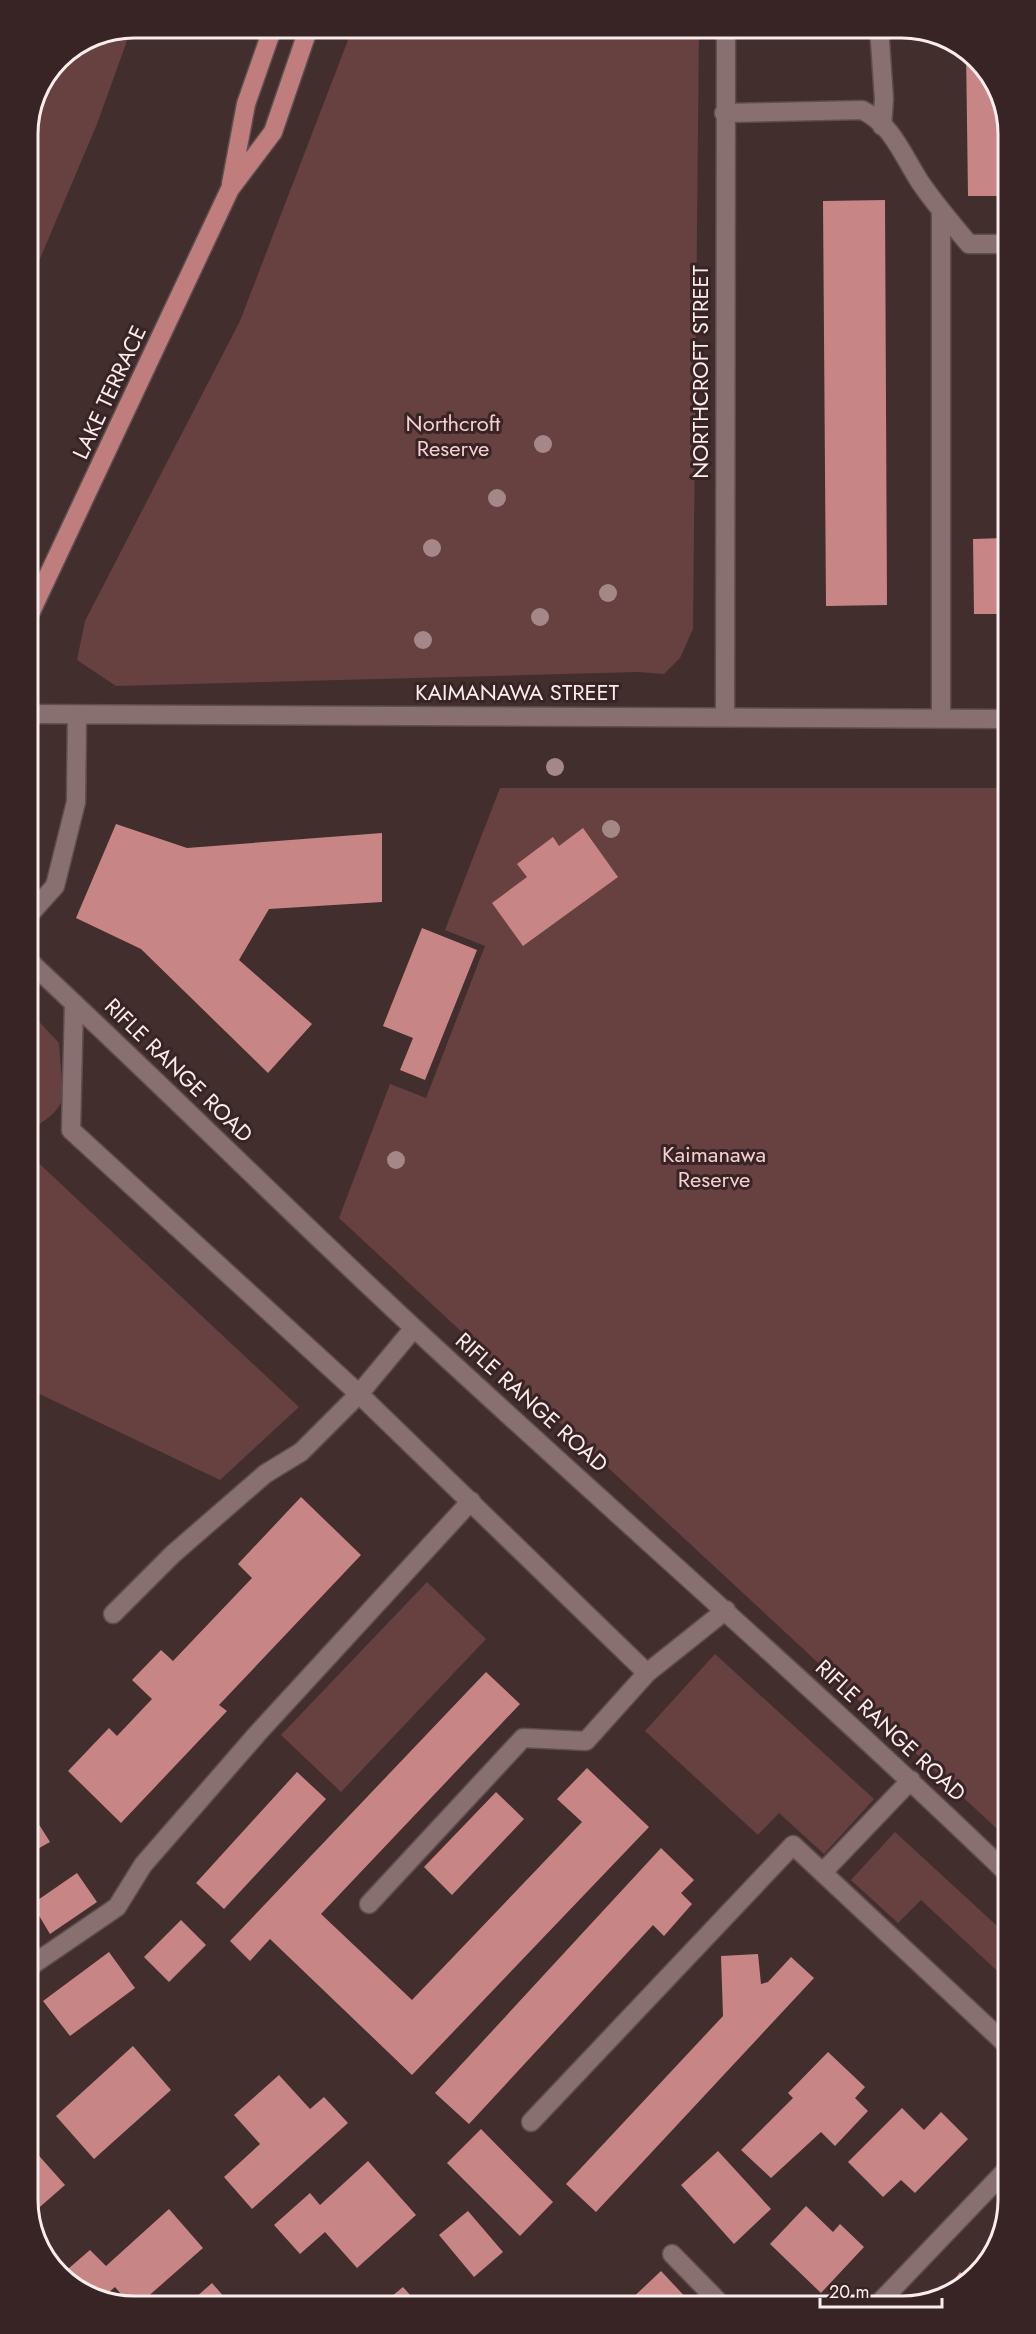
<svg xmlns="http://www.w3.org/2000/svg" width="1036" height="2334" viewBox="0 0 1036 2334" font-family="Jost,sans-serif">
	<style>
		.green { fill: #674040 }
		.building { fill: #c88585 }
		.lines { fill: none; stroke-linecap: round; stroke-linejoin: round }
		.minor-casing { stroke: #5f4e4e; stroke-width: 21 }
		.major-casing { stroke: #5f4e4e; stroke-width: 21 }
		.minor { stroke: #897070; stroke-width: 18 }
		.major { stroke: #bf7d7d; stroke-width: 18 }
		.tree { fill: #a68787 }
		.labels { text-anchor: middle; stroke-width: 6; stroke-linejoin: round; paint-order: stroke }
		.street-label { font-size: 22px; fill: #faecec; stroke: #382424 }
		.park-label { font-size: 22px; fill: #f7cfcf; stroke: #382424 }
		.rim { fill: none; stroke: #faecec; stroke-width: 3 }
	</style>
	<rect width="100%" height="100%" fill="#432e2e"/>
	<!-- green -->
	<path class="green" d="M132 27 97 124 28 287 27 127 58 58 93 35Z
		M353 27H642L643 30 699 28 693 629 680 658 664 674 638 672 116 686 77 660 85 621 240 321Z
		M500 788H1005L1008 1839 339 1218 390 1084 426 1098 485 946 445 930Z
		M30 1012 59 1043 63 1097C58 1114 44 1121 30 1130Z
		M30 1155 299 1407 220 1480 31 1390Z
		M427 1582 486 1639 341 1792 281 1735Z
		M715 1654 874 1799 824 1854 779 1813 758 1835 645 1731Z
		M895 1832 1008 1936V1981L921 1900 898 1923 851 1880Z"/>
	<!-- building -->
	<path class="building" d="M966 49 1003 99V196H968Z
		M885 200 887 605 826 606 823 201Z
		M1004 538 1005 614H974L973 539Z
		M116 824 187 848 382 833V902L269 909 239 960 312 1024 268 1073 141 949 76 918Z
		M583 828 618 877 523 946 492 903 527 877 517 864 553 837 559 846Z
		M422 928 477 950 425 1080 400 1070 413 1038 383 1026Z
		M301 1497 361 1555 219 1705 227 1711 121 1823 68 1771 109 1728 117 1736 152 1699 132 1680 161 1650 173 1661 252 1578 238 1564Z
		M486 1672 520 1704 321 1914 412 2000 582 1822 557 1799 587 1768 649 1827 412 2075 270 1939 250 1961 230 1941Z
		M297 1772 326 1799 224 1909 196 1883Z
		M496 1792 524 1819 452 1895 424 1867Z
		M33 1815 50 1842 32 1852V1816Z
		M661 1848 694 1880 681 1893 692 1904 664 1936 653 1925 469 2124 435 2093Z
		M77 1873 97 1902 50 1934 32 1904Z
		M181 1920 206 1945 169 1982 144 1957Z
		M109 1952 135 1988 70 2036 43 2001Z
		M758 1954 761 1984 768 1982 791 1957 814 1978 596 2212 566 2184 723 2016 721 1956Z
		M133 2046 171 2090 94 2159 56 2116Z
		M828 2052 865 2087 855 2098 868 2111 835 2146 821 2132 771 2178 741 2150 793 2098 788 2093Z
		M279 2075 310 2109 324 2097 348 2123 252 2209 224 2177 260 2144 234 2115Z
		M902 2108 924 2130 941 2112 968 2139 915 2193 901 2180 883 2197 848 2162Z
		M481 2129 553 2202 520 2236 447 2163Z
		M33 2149 65 2185 33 2213Z
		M718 2151 771 2209 734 2244 681 2185Z
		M368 2161 416 2215 357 2268 325 2232 300 2254 274 2225 310 2193 320 2205Z
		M806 2206 833 2232 840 2224 864 2247 821 2293 770 2244Z
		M169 2209 203 2248 136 2307H132L115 2287 102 2298 68 2285 61 2275 90 2250 106 2266Z
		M468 2211 503 2252 474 2277 439 2235Z
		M996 2243 991 2260 975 2272H974Z
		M661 2271 691 2303H627Z
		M960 2272 967 2278 942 2298 941 2297Z
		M212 2283 232 2306H186Z
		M403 2287 419 2305H381Z"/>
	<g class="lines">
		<!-- minor casing -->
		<g class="minor-casing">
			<path id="minor" d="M879 27 884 99 882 126
				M724 113 862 110C892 124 903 156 920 182 935 204 952 224 969 244H1004
				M941 211V719
				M29 714 1005 719
				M725 716 726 27
				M29 915 55 886 76 802 77 715
				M29 961C159 1082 284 1207 414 1328 611 1511 814 1687 1008 1874
				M74 1003 71 1130 359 1394 647 1673
				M113 1614 173 1554 265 1474 301 1452 359 1394 414 1328
				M823 1872 911 1780
				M369 1904 523 1738 586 1741 647 1673 726 1610
				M32 1965 117 1907 143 1865 258 1733 471 1501
				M531 2122 793 1845 1009 2047
				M672 2254 720 2303
				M880 2302 1009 2167"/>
		</g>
		<!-- major casing -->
		<g class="major-casing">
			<path id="major" d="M231 184 246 104 273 27
				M29 616 230 189 273 132 309 27"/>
		</g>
		<!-- minor -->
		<use href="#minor" class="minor"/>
		<!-- major -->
		<use href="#major" class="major"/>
	</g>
	<!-- trees -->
	<g class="tree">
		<circle cx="543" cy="444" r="9"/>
		<circle cx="497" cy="498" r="9"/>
		<circle cx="432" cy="548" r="9"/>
		<circle cx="608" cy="593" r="9"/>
		<circle cx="540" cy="617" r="9"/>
		<circle cx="423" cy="640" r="9"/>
		<circle cx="555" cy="767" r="9"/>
		<circle cx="611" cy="829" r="9"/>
		<circle cx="396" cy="1160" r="9"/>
	</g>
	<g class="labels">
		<!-- street labels -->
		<g class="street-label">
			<text transform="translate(700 372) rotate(-90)" y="8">NORTHCROFT STREET</text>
			<text transform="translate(109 392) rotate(-65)" y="8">LAKE TERRACE</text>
			<text x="517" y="700">KAIMANAWA STREET</text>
			<text transform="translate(179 1070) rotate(44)" y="8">RIFLE RANGE ROAD</text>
			<text transform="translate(532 1402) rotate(42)" y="8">RIFLE RANGE ROAD</text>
			<text transform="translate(891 1730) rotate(43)" y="8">RIFLE RANGE ROAD</text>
		</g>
		<!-- park labels -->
		<g class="park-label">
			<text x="453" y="431">Northcroft<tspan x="453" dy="25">Reserve</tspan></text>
			<text x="714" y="1162">Kaimanawa<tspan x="714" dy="25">Reserve</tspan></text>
		</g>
	</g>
	<!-- crop -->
	<path d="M0 0H1036V2334H0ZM134 38H902A96 96 0 0 1 998 134V2200A96 96 0 0 1 902 2296H134A96 96 0 0 1 38 2200V134A96 96 0 0 1 134 38Z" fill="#382424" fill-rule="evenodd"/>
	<path class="rim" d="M134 38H902A96 96 0 0 1 998 134V2200A96 96 0 0 1 902 2296H134A96 96 0 0 1 38 2200V134A96 96 0 0 1 134 38Z"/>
	<!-- scale -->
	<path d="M820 2298v9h122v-9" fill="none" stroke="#faecec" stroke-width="3"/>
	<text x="829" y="2298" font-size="18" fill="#faecec" stroke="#382424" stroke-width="4.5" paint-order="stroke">20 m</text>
</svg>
